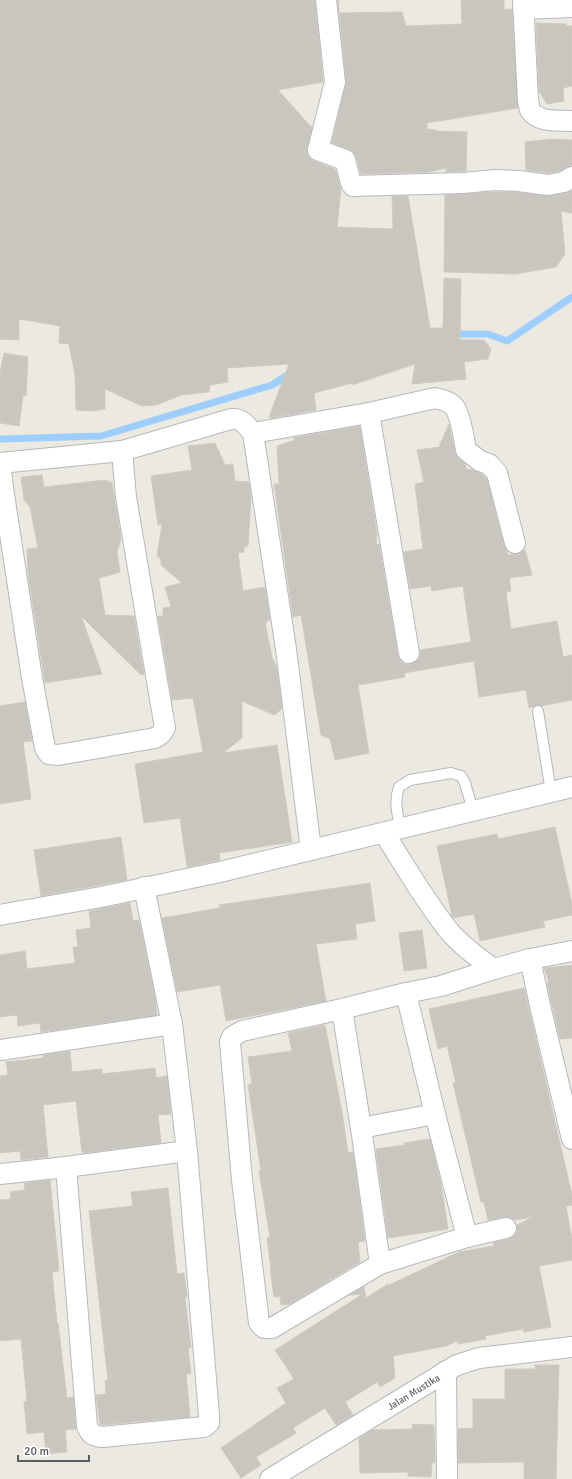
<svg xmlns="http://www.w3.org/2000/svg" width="572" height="1479" viewBox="0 0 572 1479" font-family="Signika,sans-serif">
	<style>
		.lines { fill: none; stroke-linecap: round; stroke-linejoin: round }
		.stream { stroke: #9ecefd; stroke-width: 7 }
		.building { fill: #c8c6bf; stroke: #d0cbbe }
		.service-casing { stroke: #b6b8bd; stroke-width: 12 }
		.minor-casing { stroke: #b6b8bd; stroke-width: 22 }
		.service { stroke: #fff; stroke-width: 10 }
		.minor { stroke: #fff; stroke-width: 20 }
		.labels { text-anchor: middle; stroke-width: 3.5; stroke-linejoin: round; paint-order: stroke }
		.street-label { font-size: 10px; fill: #595c61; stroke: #fff }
	</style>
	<rect width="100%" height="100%" fill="#eceae0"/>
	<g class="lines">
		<!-- stream -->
		<path class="stream" d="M451 334H488L507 341 572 297
			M0 439 101 436 272 385 292 372"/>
	</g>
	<!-- building -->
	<path class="building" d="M0 0H315L323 82 278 90 312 128 307 148V153L309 157 314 161 335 169 341 189 337 227 393 229 392 196H408L430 328H443L444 278 461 279 460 340H484L491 349 488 359 464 362 466 379 412 384 415 364 352 385V383L314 393 316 410 271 418 269 417 289 364 227 368 228 382 210 385 209 392 182 395 156 405 142 406 105 389V409L92 411 76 410 75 375 69 344 59 343 60 326 19 319V340L0 339Z
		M338 0 339 13 402 12 406 26 462 24 461 0H504V10L512 9 518 108 427 123V129L436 130 437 131 467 132 466 171 446 172V168L429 172 361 174 356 157 353 152 332 143 346 81Z
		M536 23 566 24V26H572V86L563 88 564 101 547 104 539 91Z
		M551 139 572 140V166L560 171 548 173 526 170 525 142Z
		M572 191V213L561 211 565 254 556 267 515 274 444 272 445 195 495 192H518L550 196 566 193Z
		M4 353 28 357 26 396H23L19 426 0 423V373Z
		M449 424 455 452 459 459 465 464 466 469 473 470 482 474 487 479 504 546 508 555 518 554 525 550 532 575 509 578 511 591 506 592 511 629 557 621 563 657 572 655V700L541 706 537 705 529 708 526 690 479 697 474 661 404 673 405 677 358 685 369 753 335 760 330 739 321 735 301 615 293 617 274 484H279L277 446 295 440 293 438 360 426 377 534 376 544H379L398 655 400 661 405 664H410L416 662 420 657V650L471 642 463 586 432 591 431 586 410 589 404 552 423 549 415 484 424 482 417 450 439 447Z
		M215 443 225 465 233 464 235 481 249 482 251 497 248 546 244 547V552L238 553 243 591 265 587 270 620 266 621 267 623H265L272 657 277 668 282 709 274 715 242 701V738L223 753 277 745 292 842 219 853 220 860 187 867 180 818 144 823 135 764 203 752 193 698 172 700 158 616H163V608L171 607 165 587 182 583 161 565V559L157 556 162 524 158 525 151 476 192 470 188 446Z
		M42 475 44 487 105 480 112 483 121 539 117 552 120 572 99 578 105 615 134 616 144 674 141 675 81 616 102 674 45 683 28 573 27 549 38 548 30 507 24 500 21 477Z
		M25 702 32 741 23 742 31 799 0 804V706Z
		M555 827 572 904V915L543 921 545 927 480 941 474 914 453 918 452 916 437 846 497 834 498 839Z
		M121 837 127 880 41 896 34 850Z
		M370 883 375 921 355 924 357 939 316 944 326 1001 226 1021 220 985 177 992 162 918 220 908 219 905Z
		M130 903 133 921 139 920 155 997 157 1015 41 1032 40 1023 18 1026 17 1015 0 1017V955L25 951 27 969 75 963 73 947H78L76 930 91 928 89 911Z
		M422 930 427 968 404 971 399 933Z
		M572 965V1038L560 1039 547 983 549 982 544 968Z
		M524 988 572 1195V1205L566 1206 572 1239V1260L539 1266 551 1327 524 1332 523 1329 485 1336 486 1339 458 1344 457 1341 446 1346 393 1356 395 1378 380 1387 377 1382 345 1402 353 1415 336 1425 325 1408 293 1428 296 1433 256 1457 261 1465 241 1478 221 1448 286 1403 277 1388 294 1379 275 1350 363 1294 349 1295 364 1287 366 1298 388 1284 389 1285 459 1252 494 1246 493 1243 509 1239 514 1236 517 1232V1225L533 1217 514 1220 510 1217H504L488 1220 484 1202H481L453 1083H456L447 1046 438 1049 429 1009Z
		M325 1025 342 1112 348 1153 353 1152 365 1241 358 1242 360 1262 290 1304 281 1305 280 1296 274 1297 270 1269 271 1268 267 1238 270 1237 259 1171H261L248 1085 252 1084 248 1057 292 1051 288 1033Z
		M70 1051 72 1072 102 1069V1074L155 1068 156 1078 167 1076 171 1114 158 1115 161 1143 82 1153 76 1101 43 1105 48 1157 21 1160 20 1151 0 1153V1076L8 1075 6 1062 44 1058 43 1055Z
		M430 1139 441 1184 448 1229 388 1238 376 1149 405 1145 404 1143Z
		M50 1180 59 1271 52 1272 57 1323H58L67 1398 73 1397 76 1429 65 1430 67 1452 46 1454 44 1432 27 1434 24 1402 27 1401 21 1339 0 1341V1200L11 1199 10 1192 25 1190 24 1183Z
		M168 1188 177 1274 184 1273 187 1297 185 1298 191 1348H188L191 1374H186L190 1417 100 1425 96 1395 106 1394 105 1381 108 1380 89 1211 133 1206 131 1192Z
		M535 1365H559L556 1479H524V1462L458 1463V1429L473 1428V1399H505V1369H535Z
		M413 1424 434 1425 435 1463H432L431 1477 408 1476V1472L360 1473 359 1438 372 1430 412 1429Z"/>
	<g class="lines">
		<!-- service casing -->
		<g class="service-casing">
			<path id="service" d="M538 711 551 792
				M401 829C397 814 394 801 399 787L410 780 451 773 461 776 465 783 473 811"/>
		</g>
		<!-- minor casing -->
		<g class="minor-casing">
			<g id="minor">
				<path d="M326 0 335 82 318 150 345 160 351 183 353 186 463 183 495 180 519 181 548 185 564 182 572 177"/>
				<path d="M523 0 528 100C529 103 529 107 530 110 538 123 559 120 572 121"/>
				<path d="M523 9 572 7"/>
				<path d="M369 413 409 653"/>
				<path d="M253 433 369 413 435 398C442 400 450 401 455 408 461 417 464 439 466 450L480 461 489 464 497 473 515 543"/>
				<path d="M0 463 3 488 32 678 45 748 49 754 58 755 155 738 161 734 165 728 126 497 122 451"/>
				<path d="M0 463 122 451 231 419C242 418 246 425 253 433L286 649 311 850"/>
				<path d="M0 915 101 897 220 872 572 787"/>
				<path d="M530 959 541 1010 572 1139"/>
				<path d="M494 969 530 959 572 951"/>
				<path d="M406 993 435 1114 467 1237"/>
				<path d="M342 1009 361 1128 380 1264 272 1328H264L259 1323 242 1180 230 1042 232 1037 242 1031 342 1009 406 993 441 986 494 969C478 958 462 946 449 931 425 901 405 866 384 833"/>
				<path d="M0 1050 172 1024"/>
				<path d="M361 1128 435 1114"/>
				<path d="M66 1167 87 1426C90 1434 93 1436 102 1437L204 1427 209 1423V1415L187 1151 172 1024 144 887"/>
				<path d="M0 1174 66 1167 187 1151"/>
				<path d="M380 1264 467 1237 506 1228"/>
				<path d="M446 1371 447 1479"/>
				<path id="s1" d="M270 1479 457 1365 479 1358 572 1347"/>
			</g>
		</g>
		<!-- service -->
		<use href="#service" class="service"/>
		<!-- minor -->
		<use href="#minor" class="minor"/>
	</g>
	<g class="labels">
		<!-- street labels -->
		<g class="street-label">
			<text dy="4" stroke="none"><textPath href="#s1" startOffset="168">Jalan Mustika</textPath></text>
		</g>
	</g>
	<!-- scale -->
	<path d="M18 1455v6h71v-6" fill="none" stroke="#595c61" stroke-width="2"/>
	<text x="24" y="1455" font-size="12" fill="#595c61" stroke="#ffffff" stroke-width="3" paint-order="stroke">20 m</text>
</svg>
